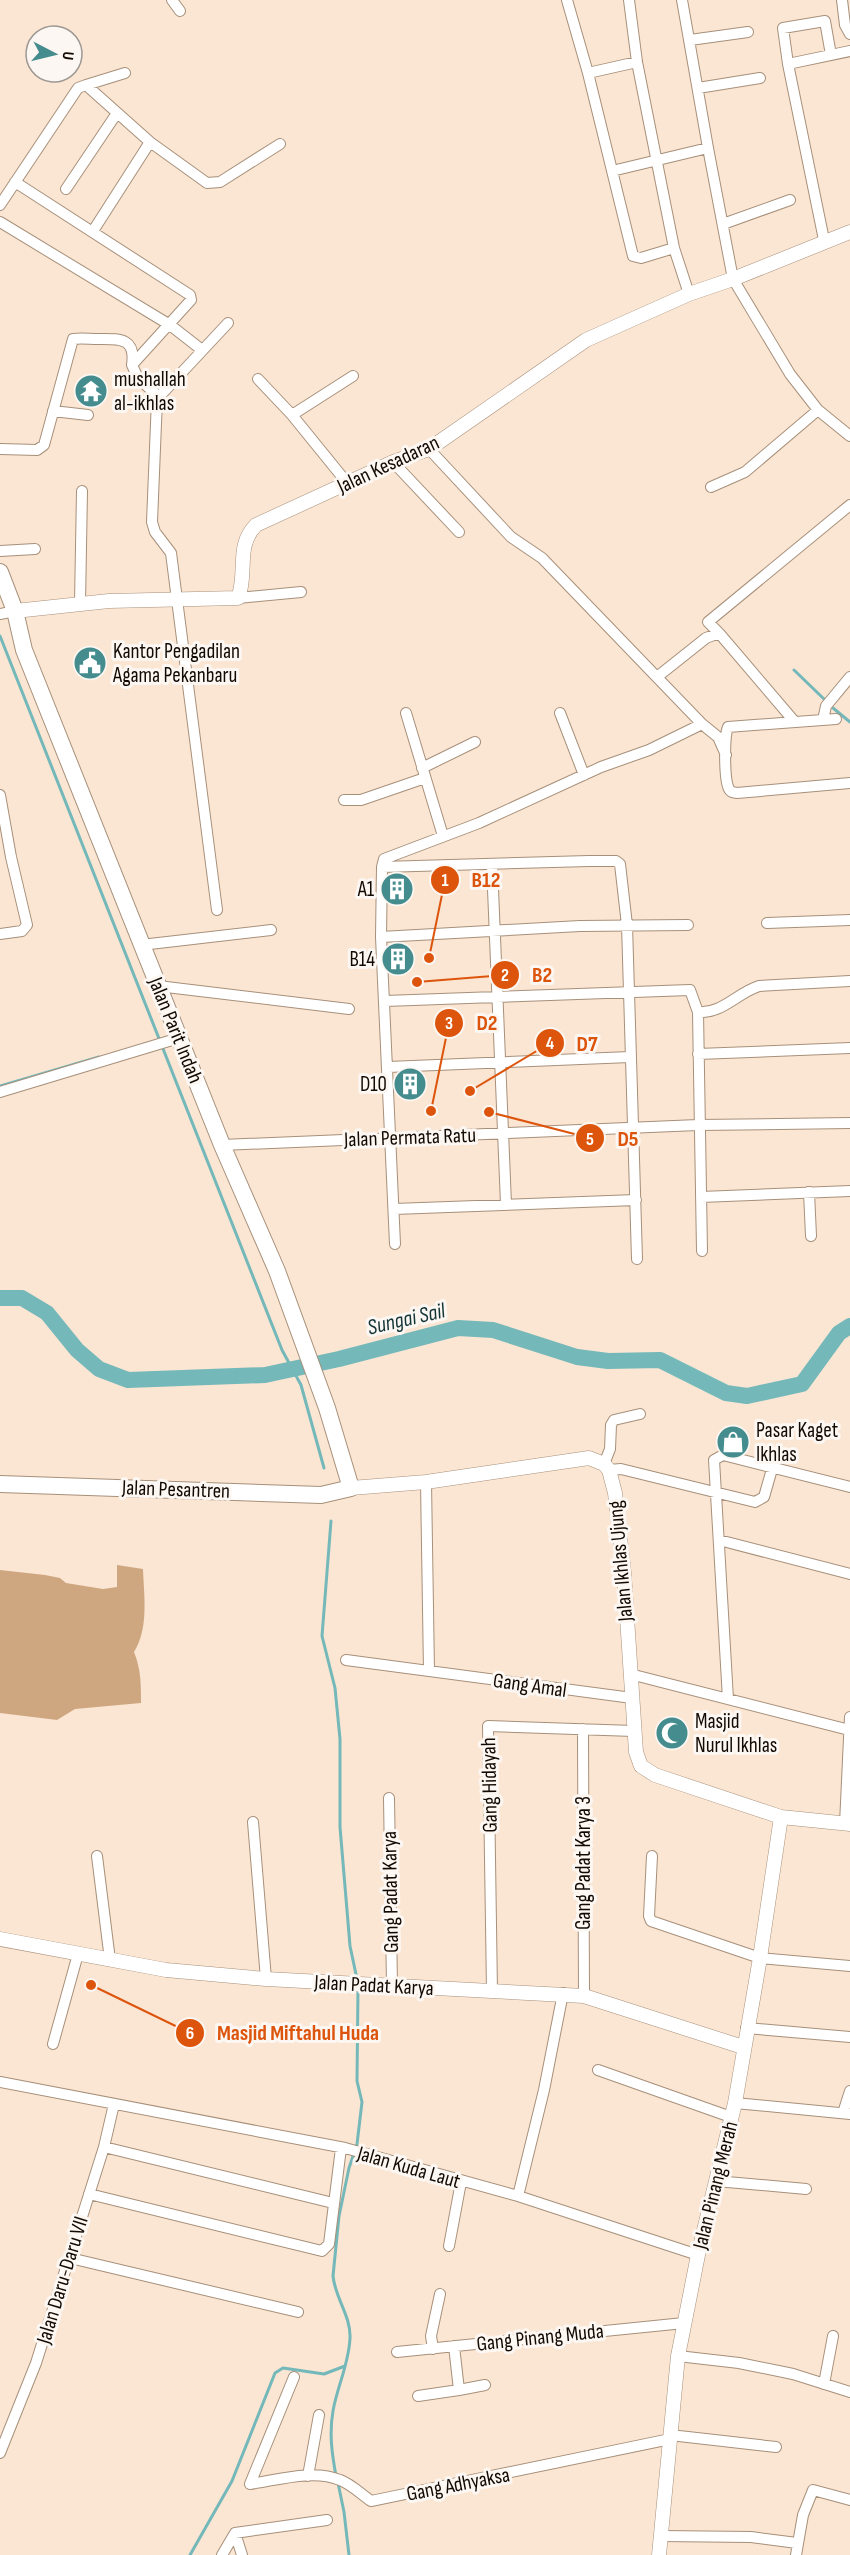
<svg xmlns="http://www.w3.org/2000/svg" width="850" height="2555" viewBox="0 0 850 2555" font-family="'Sofia Sans Condensed',sans-serif">
	<style>
		.forest { fill: #cea781 }
		.lines { fill: none; stroke-linecap: round; stroke-linejoin: round }
		.stream { stroke: #74b8b9; stroke-width: 3 }
		.river { stroke: #74b8b9; stroke-width: 16 }
		.minor-casing { stroke: #a7907a; stroke-width: 12 }
		.tertiary-casing { stroke: #a7907a; stroke-width: 15 }
		.primary-casing { stroke: #a7907a; stroke-width: 18 }
		.minor { stroke: #fff; stroke-width: 10 }
		.tertiary { stroke: #fff; stroke-width: 14 }
		.primary { stroke: #fff; stroke-width: 16 }
		.labels { text-anchor: middle; stroke-width: 6; stroke-linejoin: round; paint-order: stroke }
		.poi-label { font-size: 21px; fill: #120903; stroke: #fcf7f2; text-anchor: start }
		.street-label { font-size: 21px; fill: #120903; stroke: #fcf7f2 }
		.water-label { font-size: 22px; font-style: italic; fill: #123536; stroke: #fcf7f2 }
		.leader { fill: none; stroke: #dd550c; stroke-width: 2 }
		.callout-dot { fill: #dd550c; stroke: #fcf7f2; stroke-width: 2 }
		.mark-label { font-size: 18px; text-anchor: middle; font-weight: bold; fill: #fff }
		.callout-label { font-size: 22px; text-anchor: middle; font-weight: bold; fill: #dd550c; stroke: #fcf7f2; stroke-width: 6; stroke-linejoin: round; paint-order: stroke }
	</style>
	<rect width="100%" height="100%" fill="#fbe6d4"/>
	<!-- forest -->
	<path class="forest" d="M117 1565 143 1569C144 1597 149 1628 134 1652 141 1669 141 1684 141 1703L75 1709 57 1720 0 1713V1570L45 1575 60 1578 66 1583 103 1589 117 1587Z"/>
	<g class="lines">
		<!-- stream -->
		<path class="stream" d="M0 636 282 1350 301 1385 324 1468
			M794 670 824 699
			M833 708 850 722
			M0 1086 99 1057
			M331 1521 322 1636 335 1688 340 1739V1827L350 1946 357 1979
			M336 2476C332 2454 329 2434 333 2411 337 2387 349 2364 350 2338 351 2316 335 2298 333 2276L339 2216 349 2168 357 2144 362 2102 357 2081 358 1989
			M338 2483 344 2512 349 2555
			M190 2555 232 2481 275 2373 283 2368 324 2374 345 2366"/>
		<!-- river -->
		<path class="river" d="M0 1298H22L47 1313 77 1350 99 1369 128 1380 265 1375 339 1359 458 1328 493 1330 577 1357 608 1361 660 1360 726 1393 747 1396 802 1384 839 1333 850 1326"/>
		<!-- minor casing -->
		<g class="minor-casing">
			<path id="minor" d="M172 0 180 11
				M567 0 588 73 633 256 641 258 674 248
				M629 0 637 62 674 248 689 294
				M682 0 708 148 733 279 790 374 818 410 850 436
				M842 0 845 25 850 34
				M690 40 748 32
				M788 64 850 51
				M588 73 637 62
				M86 85 125 73
				M698 88 760 78
				M612 171 708 148
				M15 182 190 295 191 300 132 365 138 378 159 397
				M66 189 117 113
				M0 205 78 88 86 85 150 142 207 183 220 182 280 144
				M0 222 170 325 202 350
				M723 224 790 200
				M93 231 150 142
				M824 240 788 64 783 28 825 21 831 55
				M258 379 292 415 348 484
				M53 411 88 415
				M292 415 353 376
				M0 449 37 450 44 445 73 339C81 338 89 339 98 339 119 339 136 337 132 365
				M429 449 511 537 542 558 702 724
				M393 462 459 532
				M711 487 745 472 818 410
				M0 551 35 549
				M238 598 301 592
				M80 603 82 491
				M0 614 15 611
				M718 632 708 622 850 505
				M657 677 706 638 719 633 794 721
				M406 713 443 836
				M560 713 584 775
				M836 719 728 727C724 736 724 780 729 789 731 793 733 792 737 793L850 783
				M823 720 826 706 850 677
				M422 768 475 742
				M0 795 11 857 27 925 22 931 0 934
				M344 800H361L425 778
				M492 865 506 1204
				M382 867 589 861H616L620 864 627 925 637 1259
				M217 910 171 553 155 532 152 522 157 399 228 323
				M767 923 850 920
				M381 937 580 926 688 925
				M141 945 271 930
				M158 986 349 1009
				M385 1001 690 990 698 1012 702 1251
				M698 1012C722 1014 737 993 759 986L850 981
				M698 1054 850 1048
				M388 1067 630 1057
				M0 1092 179 1038
				M222 1145 698 1125 850 1123
				M809 1192 811 1236
				M701 1197 850 1191
				M394 1209 636 1200
				M395 1244 381 937 382 867 384 859 479 823 601 767 649 750 702 724 718 737 726 755
				M604 1464 610 1449 611 1425 614 1420 640 1414
				M609 1470 621 1469 755 1502 764 1497 772 1469
				M426 1482 429 1671
				M719 1540 850 1574
				M346 1660 632 1698
				M630 1674 849 1730
				M728 1699 714 1460 723 1455 850 1487
				M583 1729 584 1996
				M389 1798 392 1985
				M253 1822 266 1979
				M845 1824 850 1717
				M97 1856 110 1960
				M652 1856 649 1916 651 1921 760 1958 850 1966
				M492 1991 488 1726 634 1731
				M746 2028 850 2037
				M53 2044 78 1954
				M598 2070 731 2117
				M0 2082 345 2148 518 2196 698 2255
				M735 2103 850 2114
				M843 2113 850 2091
				M104 2147 333 2203
				M716 2181 806 2189
				M89 2194 322 2251 329 2244 341 2148
				M518 2196 544 2090 563 1993
				M449 2246 461 2182
				M70 2258 298 2312
				M454 2346 459 2390 485 2385
				M433 2349 431 2336 440 2294
				M397 2352 684 2323
				M678 2356 739 2363 793 2374 850 2392
				M824 2384 833 2336
				M418 2396 459 2390
				M670 2435 776 2447
				M0 2453 36 2363 104 2147 114 2104
				M308 2476 319 2415
				M250 2484C278 2480 313 2469 340 2480 351 2484 361 2494 371 2501L670 2439
				M250 2484 294 2377
				M235 2533 242 2555
				M660 2536 751 2537 797 2543
				M222 2555 235 2533 327 2520
				M796 2555 803 2515 813 2490 850 2500"/>
		</g>
		<!-- tertiary casing -->
		<g class="tertiary-casing">
			<path id="tertiary" d="M15 611 109 601 238 598C248 573 235 546 256 525L393 462 429 449 586 340 689 294 733 279 850 232
				M351 1488 426 1482 589 1458 604 1464 609 1470 615 1493 624 1573 636 1752 641 1766 655 1775 781 1817 850 1824
				M0 1939 166 1970 266 1979 584 1996 743 2047
				M659 2555 678 2356 698 2255 735 2103 760 1958 781 1817"/>
		</g>
		<!-- primary casing -->
		<g class="primary-casing">
			<path id="primary" d="M0 572 15 611 24 650 222 1145 277 1271 327 1408 351 1488 321 1495 0 1484"/>
		</g>
		<!-- minor -->
		<use href="#minor" class="minor"/>
		<!-- tertiary -->
		<use href="#tertiary" class="tertiary"/>
		<!-- primary -->
		<use href="#primary" class="primary"/>
	</g>
	<!-- icons -->
	<defs>
		<g id="temple-disc" transform="scale(1.725)"><circle r="9.5" fill="#448c8e" stroke="#fcf7f2"/><path d="M0-6L5-2H3V0L6.5 2.5H4V6H1.5V3h-3V6H-4V2.5H-6.5L-3 0V-2H-5Z" fill="#fff"/></g>
		<g id="civic-disc" transform="scale(1.725)"><circle r="9.5" fill="#448c8e" stroke="#fcf7f2"/><path d="M-.6-6.5H3V-4.5H.6V-3L4-1V1h2V6H-6V1h2V-1L-.6-3ZM-1.2 2.5V6h2.4V2.5Z" fill="#fff"/></g>
		<g id="building-disc" transform="scale(1.725)"><circle r="9.5" fill="#448c8e" stroke="#fcf7f2"/><path d="M-4-6H4V6H1V3H-1V6H-4ZM-2.5-4.3h1.7v1.8h-1.7ZM.8-4.3h1.7v1.8H.8ZM-2.5-1h1.7V.8h-1.7ZM.8-1h1.7V.8H.8Z" fill="#fff"/></g>
		<g id="shop-disc" transform="scale(1.725)"><circle r="9.5" fill="#448c8e" stroke="#fcf7f2"/><path d="M-5-2.5h2.3a2.7 3.5 0 0 1 5.4 0H5L5.5 6h-11ZM-1.5-2.5h3a1.5 2.3 0 0 0-3 0Z" fill="#fff"/></g>
		<g id="mosque-disc" transform="scale(1.725)"><circle r="9.5" fill="#448c8e" stroke="#fcf7f2"/><path d="M3.5-4.9A6 6 0 1 0 3.5 4.9A5 5 0 1 1 3.5-4.9Z" fill="#fff"/></g>
	</defs>
	<g fill-rule="evenodd">
		<use href="#temple-disc" x="91" y="391"/>
		<use href="#civic-disc" x="90" y="663"/>
		<use href="#building-disc" x="397" y="889"/>
		<use href="#building-disc" x="398" y="959"/>
		<use href="#building-disc" x="410" y="1084"/>
		<use href="#shop-disc" x="733" y="1442"/>
		<use href="#mosque-disc" x="672" y="1733"/>
	</g>
	<g class="labels">
		<!-- poi labels -->
		<g class="poi-label">
			<text x="114" y="386">mushallah<tspan x="114" dy="24">al-ikhlas</tspan></text>
			<text x="113" y="658">Kantor Pengadilan<tspan x="113" dy="24">Agama Pekanbaru</tspan></text>
			<text x="374" y="896" text-anchor="end">A1</text>
			<text x="375" y="966" text-anchor="end">B14</text>
			<text x="387" y="1091" text-anchor="end">D10</text>
			<text x="756" y="1437">Pasar Kaget<tspan x="756" dy="24">Ikhlas</tspan></text>
			<text x="695" y="1728">Masjid<tspan x="695" dy="24">Nurul Ikhlas</tspan></text>
		</g>
		<!-- street labels -->
		<g class="street-label">
			<text transform="translate(388 464) rotate(-25)" y="7">Jalan Kesadaran</text>
			<text transform="translate(176 1030) rotate(68)" y="7">Jalan Parit Indah</text>
			<text transform="translate(410 1137) rotate(-2)" y="7">Jalan Permata Ratu</text>
			<text transform="translate(176 1489) rotate(2)" y="7">Jalan Pesantren</text>
			<text transform="translate(620 1561) rotate(-95)" y="7">Jalan Ikhlas Ujung</text>
			<text transform="translate(530 1685) rotate(8)" y="7">Gang Amal</text>
			<text transform="translate(489 1785) rotate(-91)" y="7">Gang Hidayah</text>
			<text transform="translate(583 1863) rotate(-90)" y="7">Gang Padat Karya 3</text>
			<text transform="translate(390 1892) rotate(-91)" y="7">Gang Padat Karya</text>
			<text transform="translate(374 1985) rotate(3)" y="7">Jalan Padat Karya</text>
			<text transform="translate(409 2167) rotate(16)" y="7">Jalan Kuda Laut</text>
			<text transform="translate(715 2185) rotate(-76)" y="7">Jalan Pinang Merah</text>
			<text transform="translate(62 2280) rotate(-73)" y="7">Jalan Daru-Daru VII</text>
			<text transform="translate(540 2337) rotate(-6)" y="7">Gang Pinang Muda</text>
			<text transform="translate(458 2484) rotate(-11)" y="7">Gang Adhyaksa</text>
		</g>
		<!-- water labels -->
		<g class="water-label">
			<text transform="translate(406 1318) rotate(-13)" y="8">Sungai Sail</text>
		</g>
	</g>
	<!-- callouts -->
	<path class="leader" d="M429 958L445 880M417 982L505 975M431 1111L449 1023M470 1091L550 1043M489 1112L590 1138M91 1985L190 2033"/>
	<g class="callout-dot">
		<circle cx="429" cy="958" r="6"/>
		<circle cx="417" cy="982" r="6"/>
		<circle cx="431" cy="1111" r="6"/>
		<circle cx="470" cy="1091" r="6"/>
		<circle cx="489" cy="1112" r="6"/>
		<circle cx="91" cy="1985" r="6"/>
		<circle cx="445" cy="880" r="15"/>
		<circle cx="505" cy="975" r="15"/>
		<circle cx="449" cy="1023" r="15"/>
		<circle cx="550" cy="1043" r="15"/>
		<circle cx="590" cy="1138" r="15"/>
		<circle cx="190" cy="2033" r="15"/>
	</g>
	<g class="mark-label">
		<text x="445" y="886">1</text>
		<text x="505" y="981">2</text>
		<text x="449" y="1029">3</text>
		<text x="550" y="1049">4</text>
		<text x="590" y="1145">5</text>
		<text x="190" y="2039">6</text>
	</g>
	<g class="callout-label">
		<text x="486" y="887">B12</text>
		<text x="542" y="982">B2</text>
		<text x="487" y="1030">D2</text>
		<text x="587" y="1051">D7</text>
		<text x="628" y="1146">D5</text>
		<text x="298" y="2040">Masjid Miftahul Huda</text>
	</g>
	<!-- north arrow -->
	<g transform="translate(54 54) rotate(97)"><circle r="28" fill="#fcf7f2" stroke="#9e9892" stroke-width="1.5"/>
	<path d="M0-4.5L10 22L0 15L-10 22Z" fill="#448c8e"/>
	<text y="-9" font-size="16" font-weight="bold" text-anchor="middle" fill="#120903">U</text>
	</g>
</svg>
